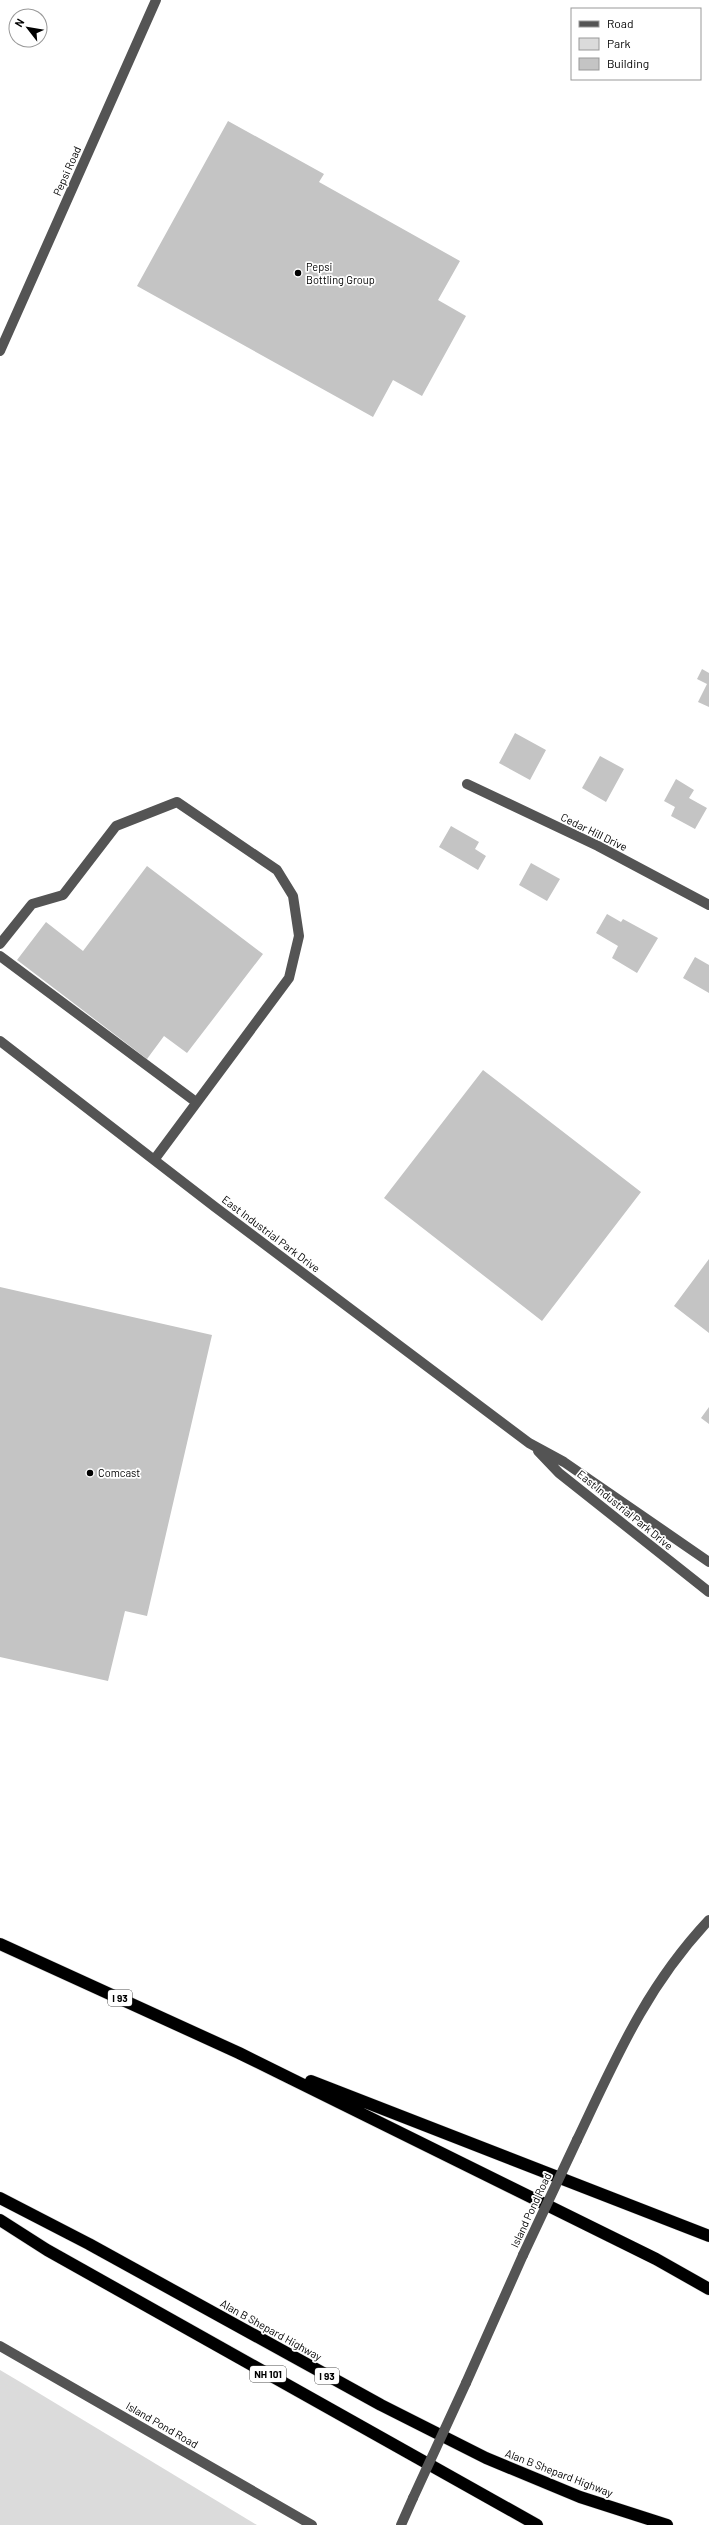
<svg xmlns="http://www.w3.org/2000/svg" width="709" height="2525" viewBox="0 0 709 2525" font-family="Barlow,sans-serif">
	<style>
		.green { fill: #dbdbdb }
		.building { fill: #c4c4c4 }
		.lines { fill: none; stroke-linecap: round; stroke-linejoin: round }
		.highway-casing { stroke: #dbdbdb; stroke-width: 13 }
		.minor { stroke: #545454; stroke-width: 10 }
		.highway { stroke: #000; stroke-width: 12 }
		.minor-bridge { stroke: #545454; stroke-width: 10 }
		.poi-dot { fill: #000; stroke: #fff; stroke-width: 1.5 }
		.labels { text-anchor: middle; stroke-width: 3.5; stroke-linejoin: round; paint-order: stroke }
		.shield { fill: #fff; stroke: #4c4c4c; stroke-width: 1 }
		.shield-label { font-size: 10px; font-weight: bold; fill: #000 }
		.street-label { font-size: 11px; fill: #000; stroke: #fff }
		.poi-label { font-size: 11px; fill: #000; stroke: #fff; text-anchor: start }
	</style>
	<rect width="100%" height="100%" fill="#fff"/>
	<!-- green -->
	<path class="green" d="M0 2370 27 2386 257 2525H0Z"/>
	<!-- building -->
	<path class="building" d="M228 121 324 174 319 182 460 261 438 300 466 316 422 396 393 380 373 417 137 286Z
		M702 669 709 673V707L698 702 707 684 697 679Z
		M515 733 546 750 530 780 499 763Z
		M600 756 624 769 606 802 582 788Z
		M676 779 694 790 689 798 707 808 695 829 671 816 675 807 664 801Z
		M451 826 479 842 475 849 486 856 478 870 439 847Z
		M531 863 560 879 547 901 519 885Z
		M147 866 263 954 187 1053 164 1036 147 1059 17 960 46 922 83 951Z
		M607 914 621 922 623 919 658 938 637 973 612 958 618 946 596 933Z
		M695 957 709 965V993L683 978Z
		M483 1070 641 1192 542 1321 384 1198Z
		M709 1259V1333L674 1306Z
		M0 1287 212 1335 147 1616 125 1611 108 1681 0 1657Z
		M709 1407V1424L701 1418Z"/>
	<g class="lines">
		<!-- highway casing -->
		<g class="highway-casing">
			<path id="highway" d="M0 1944 239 2053 656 2259 709 2289
				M311 2081 709 2236
				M0 2198 89 2244 381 2405 486 2458 580 2497 667 2525
				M0 2220 47 2250 537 2525"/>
		</g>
		<!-- minor -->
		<path class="minor" d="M0 351 156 0
			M467 784 598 846 709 905
			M0 944 32 904 63 895 116 826 177 802 277 870 293 896 299 936 289 978 154 1160
			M0 956 196 1102
			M0 1041 215 1207 529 1443 564 1462 709 1562
			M538 1451 559 1473 709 1592
			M577 2140C616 2058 646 1987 709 1920
			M0 2346 312 2525
			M466 2383 523 2255
			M401 2525 413 2498"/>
		<!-- highway -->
		<use href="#highway" class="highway"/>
		<!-- minor-bridge -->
		<path class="minor-bridge" d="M523 2255 577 2140
			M413 2498 466 2383"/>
	</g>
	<!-- markers -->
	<g class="poi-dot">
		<circle cx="298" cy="273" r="4"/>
		<circle cx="90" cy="1473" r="4"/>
	</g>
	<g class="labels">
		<!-- shield labels -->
		<g class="shield">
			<rect x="108" y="1990" width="24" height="16" rx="3"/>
			<rect x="250" y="2366" width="36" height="16" rx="3"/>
			<rect x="315" y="2368" width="24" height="16" rx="3"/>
		</g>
		<g class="shield-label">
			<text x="120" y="2002">I 93</text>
			<text x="268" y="2378">NH 101</text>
			<text x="327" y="2380">I 93</text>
		</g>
		<!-- street labels -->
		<g class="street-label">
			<text transform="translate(67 171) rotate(-66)" y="4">Pepsi Road</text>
			<text transform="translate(594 832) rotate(26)" y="4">Cedar Hill Drive</text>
			<text transform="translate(271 1234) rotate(37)" y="4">East Industrial Park Drive</text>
			<text transform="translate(625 1510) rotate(39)" y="4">East Industrial Park Drive</text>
			<text transform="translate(531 2210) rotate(-65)" y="4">Island Pond Road</text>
			<text transform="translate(271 2330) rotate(29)" y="4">Alan B Shepard Highway</text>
			<text transform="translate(162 2425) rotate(30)" y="4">Island Pond Road</text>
			<text transform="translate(559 2473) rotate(21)" y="4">Alan B Shepard Highway</text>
		</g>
		<!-- poi labels -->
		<g class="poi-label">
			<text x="306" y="271">Pepsi<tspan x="306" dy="13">Bottling Group</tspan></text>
			<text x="98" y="1477">Comcast</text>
		</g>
	</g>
	<!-- legend -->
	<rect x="571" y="8" width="130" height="72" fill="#ffffff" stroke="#999999"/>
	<rect x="579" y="21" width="20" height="6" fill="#545454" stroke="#999999"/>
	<text x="607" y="28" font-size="12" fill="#000000">Road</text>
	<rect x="579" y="38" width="20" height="12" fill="#dbdbdb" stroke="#999999"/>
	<text x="607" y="48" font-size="12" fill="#000000">Park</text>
	<rect x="579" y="58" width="20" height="12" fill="#c4c4c4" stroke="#999999"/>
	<text x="607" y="68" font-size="12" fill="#000000">Building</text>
	<!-- north arrow -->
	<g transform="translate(28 28) rotate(301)"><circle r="19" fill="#ffffff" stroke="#999999"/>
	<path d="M0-3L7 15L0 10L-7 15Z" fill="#000000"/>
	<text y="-6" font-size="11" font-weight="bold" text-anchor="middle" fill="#000000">N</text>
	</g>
</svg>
